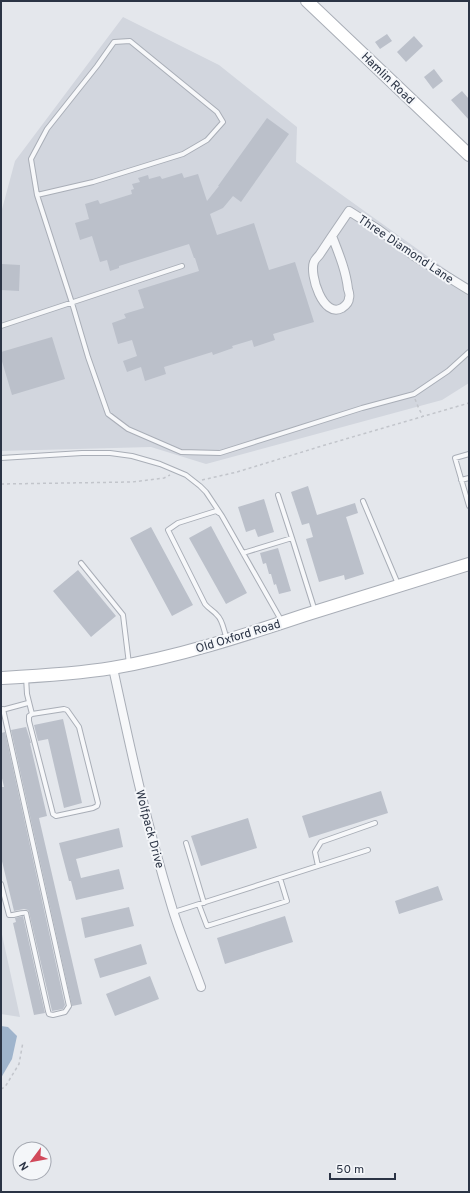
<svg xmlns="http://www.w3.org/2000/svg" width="470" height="1193" viewBox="0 0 470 1193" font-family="Overpass,sans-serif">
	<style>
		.built { fill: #d2d6de }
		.water { fill: #9fb4cc }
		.building { fill: #bbc0ca }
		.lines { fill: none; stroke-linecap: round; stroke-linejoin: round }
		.lane-casing { stroke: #a9aeb7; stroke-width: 6 }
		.street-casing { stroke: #a9aeb7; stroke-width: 10 }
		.secondary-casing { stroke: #a9aeb7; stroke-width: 14 }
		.path { stroke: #c2c5cb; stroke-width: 1.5; stroke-dasharray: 3 3; stroke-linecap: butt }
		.lane { stroke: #f7f8fa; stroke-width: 4 }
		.street { stroke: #f7f8fa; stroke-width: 8 }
		.secondary { stroke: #fff; stroke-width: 12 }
		.labels { text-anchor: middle; stroke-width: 4; stroke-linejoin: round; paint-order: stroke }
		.street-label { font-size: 12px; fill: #2b3445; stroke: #f4f6f9 }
	</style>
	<rect width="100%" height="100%" fill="#e4e7ec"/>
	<!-- built -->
	<path class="built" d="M123 17 219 65 297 127 296 162 469 286V383L442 400 206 464 151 447 1 451V213L15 161Z
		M1 930 20 1017 1 1014Z"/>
	<!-- water -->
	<path class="water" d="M1 1026 8 1027 17 1036 12 1059 1 1078Z"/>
	<!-- building -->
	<path class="building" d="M387 34 392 41 380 49 375 42Z
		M414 36 423 46 406 62 397 52Z
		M434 69 443 81 433 89 424 77Z
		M462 91 469 99V120L451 100Z
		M267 118 289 134 241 202 233 196 223 208 210 214 217 235 254 223 269 270 295 262 314 322 273 334 275 340 254 347 252 340 232 346 233 348 213 355 212 352 164 367 166 374 145 381 141 367 127 372 123 361 137 356 132 340 118 344 112 323 126 318 124 314 144 308 138 290 199 271 195 258H194L189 244 119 266V268L110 271 107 260 100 262 92 236 80 240 75 223 89 219 85 204 98 200 100 204 132 194 131 190 134 189 132 184 140 182 138 178 148 175 149 179 160 176 162 179 182 173 184 178 198 174 207 201 219 186H218Z
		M2 264 20 265 19 291 1 290Z
		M52 337 65 379 12 395 1 358V352Z
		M308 486 317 515 355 503 358 513 346 517 364 574 345 580 344 575 319 582 306 539 313 537 309 523 302 525 291 492Z
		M264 499 274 532 258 537 255 529 246 532 238 507Z
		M211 526 247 593 226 604 189 538Z
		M151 527 193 605 172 616 130 538Z
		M278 548 291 591 279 594 276 584 274 585 271 574H269L266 563 263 564 260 553Z
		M78 570 116 616 91 637 53 591Z
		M63 719 82 803 64 808 48 739 38 741 34 725Z
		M26 727 31 743H30L47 816 39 818 82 1004 72 1006 11 730Z
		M5 732 65 1005 63 1009 52 1011 29 912 28 910 24 909 14 911 1 857V787H4L1 774V733Z
		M381 791 388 813 309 838 302 816Z
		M248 818 257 848 201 866 191 836Z
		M119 828 123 847 76 859 81 878 119 869 124 889 76 900 71 881H69L59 843Z
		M438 886 443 900 399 914 395 901Z
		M129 907 134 926 85 938 81 918Z
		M23 916 45 1013 34 1015 13 923 16 922 15 918Z
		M285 916 293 942 225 964 217 938Z
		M141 944 147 964 100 978 94 959Z
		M150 976 159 999 115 1016 106 994Z"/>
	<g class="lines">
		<!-- lane casing -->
		<g class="lane-casing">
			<path id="lane" d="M37 195 93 182 183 154 207 140 223 122 217 112 130 41 114 42 97 66 47 129 31 159 37 195 72 303 88 357 108 414 128 429 181 452 220 453 362 408 414 394 448 371 469 352
				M1 326 182 266
				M469 454 455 458 469 506
				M1 458 82 453H110L132 456 160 464 186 475 200 486 206 492 222 516 281 620
				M461 480 469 478
				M278 495 292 538
				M363 501 398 584
				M219 513 216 511 178 523 168 530 205 604C209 609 214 611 217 615 223 620 224 632 227 639
				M243 553 292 538 315 611
				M81 563 123 615 129 664
				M26 677 27 694 32 714 64 709 67 710 79 727 98 803 97 806 93 808 56 816 53 814 29 721V716L32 714
				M2 710 28 703
				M186 843 204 903
				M318 866 315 852 321 842 375 823
				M1 884 9 915C15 916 20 912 26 913L48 1011 49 1014 53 1015 65 1012 69 1006 3 709
				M199 905 207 926 287 901 280 878
				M174 912 368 850"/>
		</g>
		<!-- street casing -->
		<g class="street-casing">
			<path id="street" d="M332 236 349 211 379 230 414 256 469 290
				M332 236C339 254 346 271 348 289 349 292 350 296 349 298 349 302 345 306 342 308 323 319 309 274 314 262 315 259 318 257 320 254 324 248 328 242 332 236Z
				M113 668C130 747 147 826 171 904 179 932 191 959 201 987"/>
		</g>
		<!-- secondary casing -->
		<g class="secondary-casing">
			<path id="secondary" d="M307 1 469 155
				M1 678C38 676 76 674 112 668 178 657 242 636 305 615 359 598 414 581 469 564"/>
		</g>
		<!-- path -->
		<path class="path" d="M415 399 419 409 423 416
			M202 480 237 472 325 445 469 403
			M1 484 132 482 164 478 170 475
			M1 1089 5 1087 19 1064 23 1042"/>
		<!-- lane -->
		<use href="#lane" class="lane"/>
		<!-- street -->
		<use href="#street" class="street"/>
		<!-- secondary -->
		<use href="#secondary" class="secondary"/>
	</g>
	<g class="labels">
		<!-- street labels -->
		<g class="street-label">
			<text transform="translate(388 78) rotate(44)" y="4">Hamlin Road</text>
			<text transform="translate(406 249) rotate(34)" y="4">Three Diamond Lane</text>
			<text transform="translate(238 636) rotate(-17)" y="4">Old Oxford Road</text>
			<text transform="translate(150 829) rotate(75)" y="4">Wolfpack Drive</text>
		</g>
	</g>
	<!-- border -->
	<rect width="470" height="1193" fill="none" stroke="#2b3445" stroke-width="4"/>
	<!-- north arrow -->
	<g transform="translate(32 1161) rotate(238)"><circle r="19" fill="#f4f6f9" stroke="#a4a8b1"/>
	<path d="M0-3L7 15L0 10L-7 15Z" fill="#d1495b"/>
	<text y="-6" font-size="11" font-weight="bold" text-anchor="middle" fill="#2b3445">N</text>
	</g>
	<!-- scale -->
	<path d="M330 1173v6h65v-6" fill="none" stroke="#2b3445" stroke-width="2"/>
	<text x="336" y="1173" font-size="12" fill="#2b3445" stroke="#f4f6f9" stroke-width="3" paint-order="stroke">50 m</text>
</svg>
